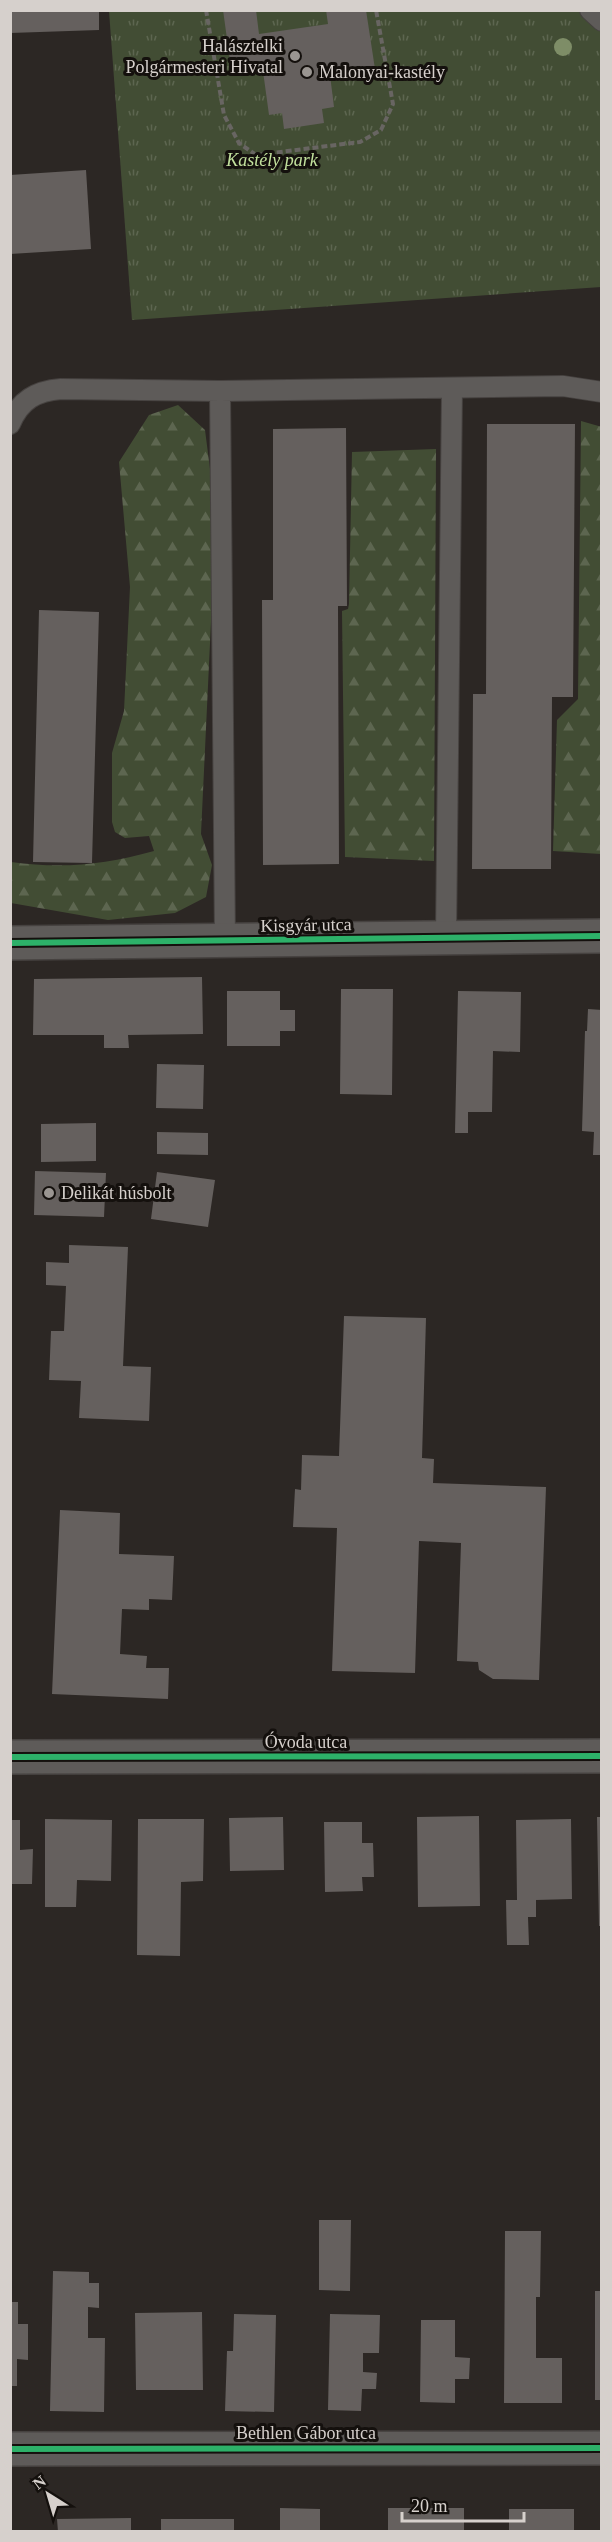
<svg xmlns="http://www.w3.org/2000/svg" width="612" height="2542" viewBox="0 0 612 2542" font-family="Georgia,serif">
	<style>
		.forest { fill: url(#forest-firs) }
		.park { fill: url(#park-tufts) }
		.building { fill: #65605e }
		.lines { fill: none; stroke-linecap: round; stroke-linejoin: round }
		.service-casing { stroke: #464240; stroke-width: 22 }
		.minor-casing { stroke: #464240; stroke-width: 36 }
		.path { stroke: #686562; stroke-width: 4; stroke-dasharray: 6 3; stroke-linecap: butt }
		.service { stroke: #5e5b59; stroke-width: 20 }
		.minor { stroke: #5e5b59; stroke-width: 33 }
		.cycleway-casing { stroke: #14100d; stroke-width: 10 }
		.cycleway { stroke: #2db169; stroke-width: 6 }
		.tree { fill: #7e8d67 }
		.poi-dot { fill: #9a9591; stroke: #14100d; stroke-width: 2 }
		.labels { text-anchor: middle; stroke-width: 6; stroke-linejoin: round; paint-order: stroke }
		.poi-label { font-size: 18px; fill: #d6d0cc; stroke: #14100d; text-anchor: start }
		.park-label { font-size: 18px; font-style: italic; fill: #c2e19d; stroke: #14100d }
		.street-label { font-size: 18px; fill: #d6d0cc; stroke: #14100d }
	</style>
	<defs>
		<pattern id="forest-firs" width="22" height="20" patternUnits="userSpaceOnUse" patternTransform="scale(1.5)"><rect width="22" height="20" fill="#424d34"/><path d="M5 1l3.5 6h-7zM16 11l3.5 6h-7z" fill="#5d6650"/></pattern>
		<pattern id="park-tufts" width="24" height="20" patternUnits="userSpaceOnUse" patternTransform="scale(1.5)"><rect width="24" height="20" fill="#424d34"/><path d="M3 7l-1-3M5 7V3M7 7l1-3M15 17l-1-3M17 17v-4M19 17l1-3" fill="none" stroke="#5d6650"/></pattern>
	</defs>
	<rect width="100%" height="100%" fill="#2c2724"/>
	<!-- forest -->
	<path class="forest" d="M178 405 205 430 216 516 201 834 212 865 206 897 175 913 108 920 11 903V862C62 869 104 865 154 851L149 836 125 838 115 832 112 822V753L124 711 130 587 119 462 149 415Z
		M581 421 602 427 601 854 553 851 557 720 578 699Z
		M436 449 434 861 345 857 342 611 348 609 349 604 352 452Z"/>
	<!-- park -->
	<path class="park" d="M109 11H601V287L132 320Z"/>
	<!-- building -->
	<path class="building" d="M10 10H99V30L10 33Z
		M223 10H256L259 34 328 24 326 10H366L375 69 330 75 334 107 322 109 324 123 284 129 282 113 269 115 262 64 231 68Z
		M86 170 91 249 10 254V175Z
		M487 424H575L573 697H552L551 869H472L473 694H486Z
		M346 428 347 606H338L339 864 263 865 262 600H273V429Z
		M39 610 99 612 92 863 33 862Z
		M202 977 203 1034 128 1035 129 1048H104V1035H33L34 979Z
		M341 989H393L392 1095 340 1094Z
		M227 991H280V1010H295V1031H280V1046H227Z
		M458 991 521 992 520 1052 493 1051 492 1112H468V1133H455Z
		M588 1009 602 1010V1155H593L594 1132 582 1131 585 1031H587Z
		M157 1064 204 1065 203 1109 156 1108Z
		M96 1123V1161L41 1162V1124Z
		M157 1132 208 1133V1155L157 1154Z
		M35 1171 106 1173 104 1217 34 1215Z
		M157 1172 215 1180 208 1227 151 1219Z
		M69 1245 128 1247 123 1366 151 1367 149 1421 79 1418 81 1381 49 1380 51 1331H64L66 1286 46 1285V1262L69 1263Z
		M344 1316 426 1318 422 1458 434 1459 433 1483 546 1487 539 1680 493 1679 479 1670 478 1662 457 1661 461 1543 419 1541 415 1673 332 1671 337 1528 293 1527 295 1489 301 1490 302 1455 339 1456Z
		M60 1510 120 1513 119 1554 174 1556 172 1600 149 1599V1610L122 1609 120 1654 147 1656 146 1668H169L168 1699 52 1694Z
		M479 1816 480 1906 418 1907 417 1817Z
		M283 1817 284 1870 230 1871 229 1818Z
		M597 1817H602V1926H599Z
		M45 1819 112 1820 111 1881 77 1880 76 1907H45Z
		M138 1819H204L203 1881 181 1882 180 1956 137 1955Z
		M571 1819 572 1899 536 1900V1917H528L529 1945H507L506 1900H517L516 1820Z
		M10 1820H20V1850L33 1849 32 1884H10Z
		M324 1822H362V1843H373L374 1877H362L363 1891 325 1892Z
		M319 2220H351L350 2291 319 2290Z
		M505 2231H541L540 2297H536V2358H562V2403H504Z
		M53 2271 89 2272V2283H99V2308L88 2307V2338H105L104 2412 50 2411Z
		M595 2291H602V2400H595Z
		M10 2302H18V2324H28V2360L17 2359V2386H10Z
		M202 2312 203 2390H136L135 2313Z
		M234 2314 276 2315 274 2412 225 2411 227 2351H233Z
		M330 2314 380 2315 379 2353H363V2372L377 2373 376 2389H362L361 2411 328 2410Z
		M421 2320H455V2357L470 2358 469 2379H455V2403L420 2402Z
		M280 2508 320 2509V2532H280Z
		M388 2508H464V2532H388Z
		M509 2509H574V2532H509Z
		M131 2518V2532H58L57 2519Z
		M161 2519H234V2532H161Z"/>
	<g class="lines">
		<!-- service casing -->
		<g class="service-casing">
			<path id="service" d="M590 10 602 21
				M220 391 225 942
				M10 424C20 400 36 391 61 389L220 391 563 386 602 392
				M446 937 452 389"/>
		</g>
		<!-- minor casing -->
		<g class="minor-casing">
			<path id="minor" d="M10 943 602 936
				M10 1757 602 1756
				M10 2449 602 2448"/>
		</g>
		<!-- path -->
		<path class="path" d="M206 10 224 115 239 143 256 155 360 142 381 130 393 104 376 10"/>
		<!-- service -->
		<use href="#service" class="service"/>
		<!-- minor -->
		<use href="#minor" class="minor"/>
		<!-- cycleway casing -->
		<g class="cycleway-casing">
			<path id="cycleway" d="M10 943 602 936
				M10 1757 602 1756
				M10 2449 602 2448"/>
		</g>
		<!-- cycleway -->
		<use href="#cycleway" class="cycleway"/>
	</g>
	<!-- trees -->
	<circle class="tree" cx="563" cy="47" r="9"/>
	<!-- markers -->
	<g class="poi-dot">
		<circle cx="295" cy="56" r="6"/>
		<circle cx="307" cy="72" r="6"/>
		<circle cx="49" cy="1193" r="6"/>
	</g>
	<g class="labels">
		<!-- poi labels -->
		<g class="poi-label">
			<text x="283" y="52" text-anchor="end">Halásztelki<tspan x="283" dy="21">Polgármesteri Hivatal</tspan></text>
			<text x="319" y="78">Malonyai-kastély</text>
			<text x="61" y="1199">Delikát húsbolt</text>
		</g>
		<!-- park labels -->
		<g class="park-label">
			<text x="272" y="166">Kastély park</text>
		</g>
		<!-- street labels -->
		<g class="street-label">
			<text transform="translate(306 925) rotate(-1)" y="6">Kisgyár utca</text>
			<text x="306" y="1748">Óvoda utca</text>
			<text x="306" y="2439">Bethlen Gábor utca</text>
		</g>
	</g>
	<!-- border -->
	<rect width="612" height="2542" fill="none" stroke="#d6d0cc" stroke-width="24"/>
	<!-- north arrow -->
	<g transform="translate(48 2494) rotate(323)" stroke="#14100d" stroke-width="4.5" paint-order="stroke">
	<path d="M0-4.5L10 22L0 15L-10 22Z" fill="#d6d0cc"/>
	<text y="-9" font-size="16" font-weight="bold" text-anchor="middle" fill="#d6d0cc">N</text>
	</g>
	<!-- scale -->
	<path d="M402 2512v9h122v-9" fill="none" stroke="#d6d0cc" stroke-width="3"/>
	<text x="411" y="2512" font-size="18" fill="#d6d0cc" stroke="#14100d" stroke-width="4.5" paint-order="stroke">20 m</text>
</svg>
